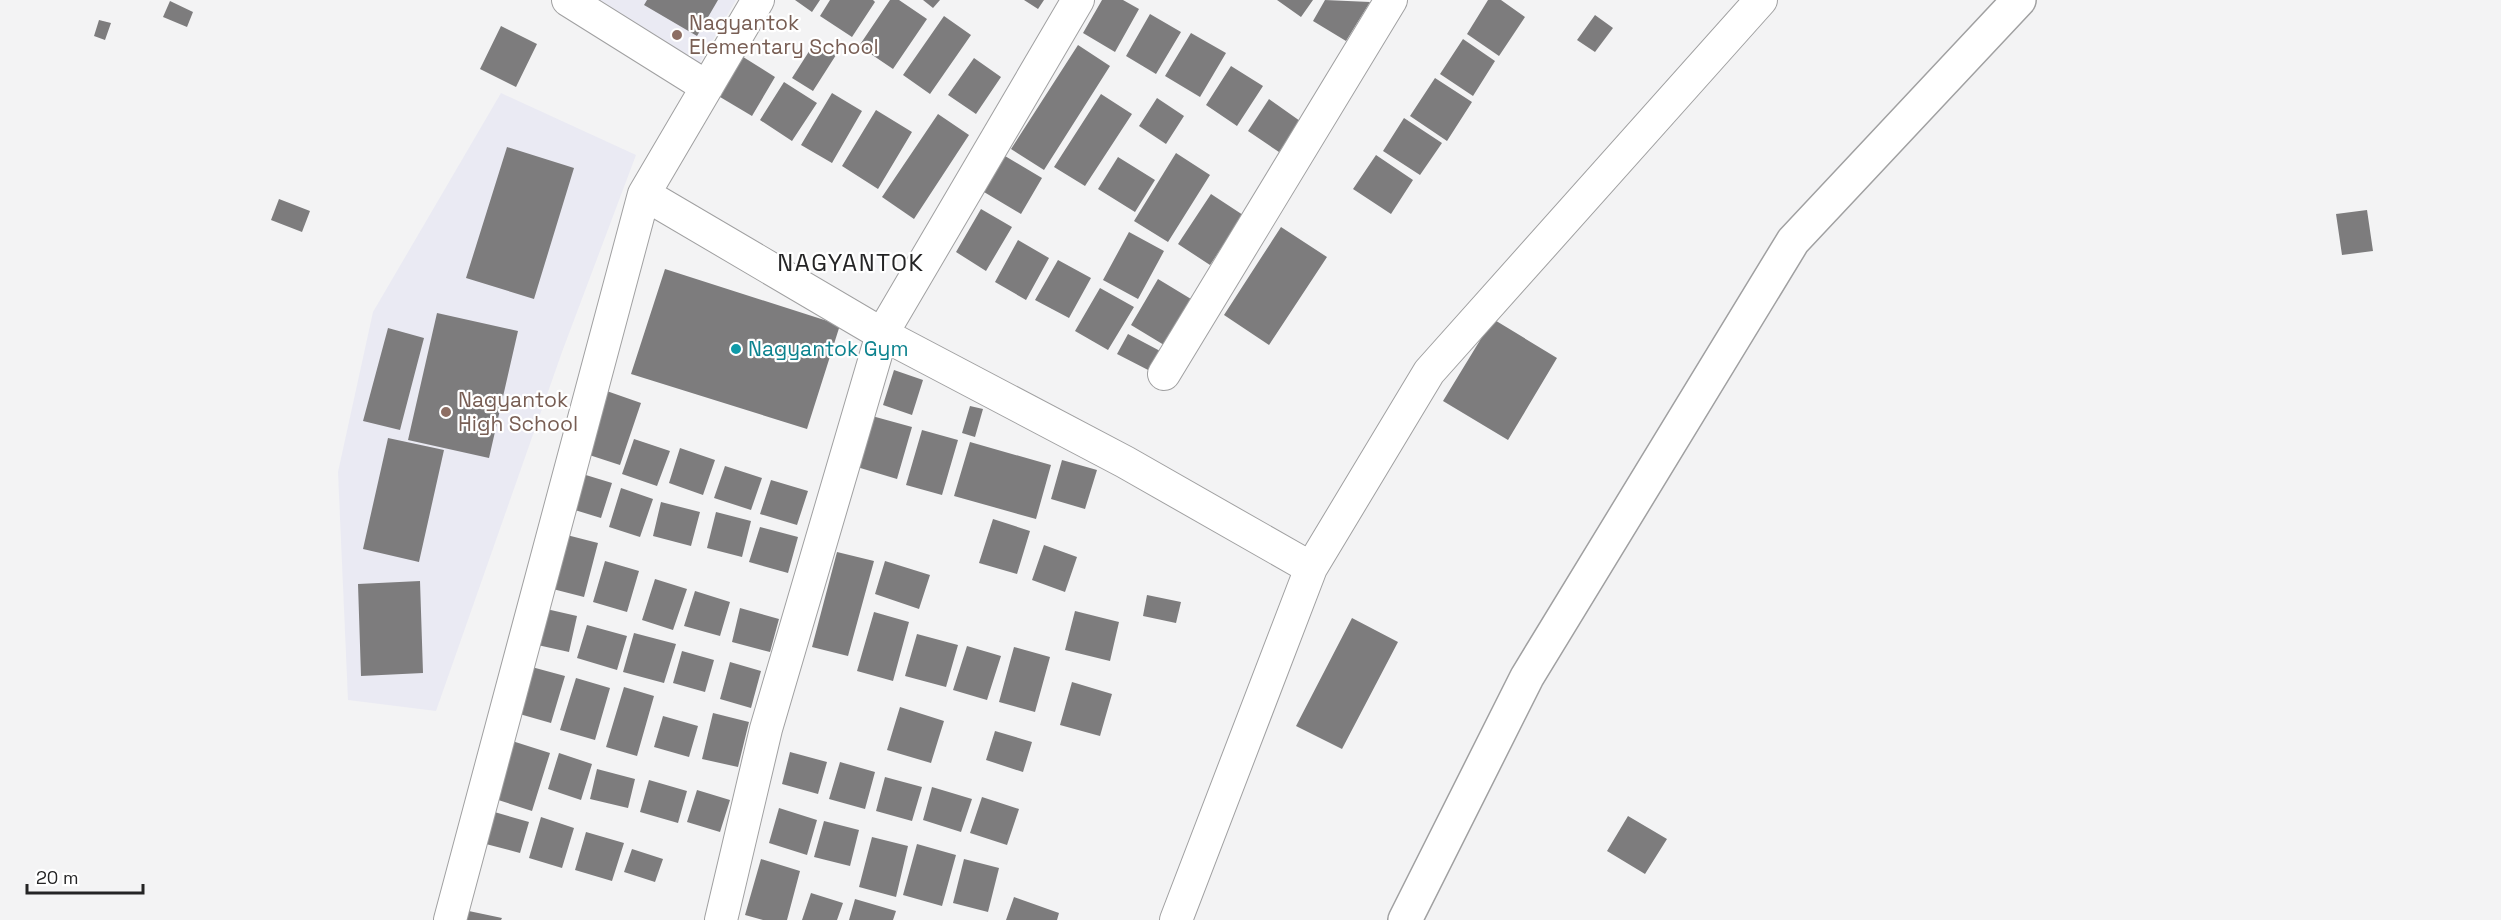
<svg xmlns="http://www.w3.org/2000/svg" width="2501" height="920" viewBox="0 0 2501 920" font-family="'Space Grotesk',sans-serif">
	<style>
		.built { fill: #eaeaf3 }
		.building { fill: #7d7c7d }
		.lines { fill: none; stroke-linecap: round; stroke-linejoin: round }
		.street-casing { stroke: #a0a0a1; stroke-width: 34 }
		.secondary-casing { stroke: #a0a0a1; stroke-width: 36 }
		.street { stroke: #fff; stroke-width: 32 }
		.secondary { stroke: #fff; stroke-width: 33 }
		.education-dot { fill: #8d6e63; stroke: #fff; stroke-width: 2 }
		.culture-dot { fill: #0f9aa8; stroke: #fff; stroke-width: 2 }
		.labels { text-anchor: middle; stroke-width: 4.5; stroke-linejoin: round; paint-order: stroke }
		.education-label { font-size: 21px; fill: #785e54; stroke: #fff; text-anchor: start }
		.culture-label { font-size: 21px; fill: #0d838f; stroke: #fff; text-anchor: start }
		.quarter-label { font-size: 24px; letter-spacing: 1.5px; fill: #242425; stroke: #fff }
	</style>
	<rect width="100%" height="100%" fill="#f3f3f4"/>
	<!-- built -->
	<path class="built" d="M585 0H736L695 71Z
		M501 93 636 155 562 352 436 711 348 700 338 472 373 312Z"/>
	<!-- building -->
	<path class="building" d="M647 0H718L697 36 644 5Z
		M795 0H820L812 12Z
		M830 0H873L875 2 852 37 820 16Z
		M890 0H899L927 19 893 69 859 46Z
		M923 0H940L933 8Z
		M1024 0H1044L1038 9Z
		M1102 0H1123L1139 9 1115 52 1083 33Z
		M1277 0H1313L1301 17Z
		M1325 0 1370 2 1346 41 1313 21Z
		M1488 0H1501L1525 17 1499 56 1467 34Z
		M170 1 193 12 187 27 163 17Z
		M1150 14 1181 32 1156 74 1126 56Z
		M1595 15 1613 28 1595 52 1577 40Z
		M944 16 971 35 930 94 903 75Z
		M99 20 111 23 105 40 94 36Z
		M501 26 537 44 516 87 480 69Z
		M1191 33 1226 53 1200 97 1165 76Z
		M1463 39 1495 61 1473 96 1440 74Z
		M815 42 836 55 813 91 792 78Z
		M1078 45 1110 66 1044 170 1011 149Z
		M740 55 775 77 752 116 715 94Z
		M974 58 1001 77 976 114 948 95Z
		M1231 66 1263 86 1237 126 1206 105Z
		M1435 78 1472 102 1447 141 1410 116Z
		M784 82 817 103 792 141 760 120Z
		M832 93 862 111 832 163 801 145Z
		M1101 94 1132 114 1085 186 1054 167Z
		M1157 98 1184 116 1166 144 1139 126Z
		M1269 99 1300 121 1279 152 1248 131Z
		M876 110 912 132 878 189 842 166Z
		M938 114 969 135 914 219 882 197Z
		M1404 118 1442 143 1420 175 1383 151Z
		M507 147 574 168 534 299 466 278Z
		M1176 153 1210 175 1168 242 1134 221Z
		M1376 155 1413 180 1391 214 1353 189Z
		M1005 156 1042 178 1021 214 984 192Z
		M1118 157 1155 180 1135 212 1098 189Z
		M1211 194 1243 215 1210 265 1178 244Z
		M279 199 310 211 302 232 271 220Z
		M981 209 1012 227 986 271 956 252Z
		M2367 210 2373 251 2342 255 2336 214Z
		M1281 227 1327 257 1269 345 1224 315Z
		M1129 232 1164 251 1138 299 1103 280Z
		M1018 240 1049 258 1026 300 995 282Z
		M1058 260 1091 278 1069 318 1035 300Z
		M665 269 840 325 807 429 631 374Z
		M1158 279 1191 299 1164 345 1131 325Z
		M1100 288 1134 307 1108 350 1075 331Z
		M437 313 518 331 489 458 408 440Z
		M1493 319 1557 358 1508 440 1443 401Z
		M388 328 424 338 400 430 363 421Z
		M1128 334 1162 352 1152 372 1117 354Z
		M894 370 923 380 912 415 883 405Z
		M601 389 641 403 620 465 580 452Z
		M970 406 983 409 975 437 962 433Z
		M872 416 912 427 897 479 857 467Z
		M922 430 958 440 942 495 906 485Z
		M388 438 444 450 419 562 363 549Z
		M634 439 670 451 657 486 622 474Z
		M970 442 1051 465 1036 519 954 496Z
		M680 448 715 460 703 495 669 483Z
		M1062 460 1097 470 1085 509 1051 499Z
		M725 466 762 478 751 510 714 498Z
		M576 472 612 483 601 518 565 507Z
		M771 480 808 491 797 525 760 514Z
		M621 488 653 499 640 537 609 527Z
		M661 502 700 512 691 546 653 536Z
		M716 512 751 521 742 557 707 548Z
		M993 519 1030 531 1017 574 979 563Z
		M760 527 798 537 788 573 749 562Z
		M559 533 598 543 584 597 545 587Z
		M1044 545 1077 557 1065 592 1032 580Z
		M837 552 874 561 848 656 812 647Z
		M605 561 639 571 627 612 593 602Z
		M885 561 930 575 919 609 875 594Z
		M655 579 687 589 673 630 642 620Z
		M420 581 423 673 361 676 358 584Z
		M695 591 730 602 720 636 684 626Z
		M1147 595 1181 602 1176 623 1143 616Z
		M542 608 577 616 569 652 533 644Z
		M740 608 779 619 770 652 732 642Z
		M1075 611 1119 622 1110 661 1065 650Z
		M874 612 909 622 893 681 857 671Z
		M1352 618 1398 642 1342 749 1296 726Z
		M587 625 627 636 617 670 577 658Z
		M634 633 676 644 664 683 623 672Z
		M917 634 958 645 946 687 905 676Z
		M967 646 1001 656 987 700 953 690Z
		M1014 647 1050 657 1035 712 999 702Z
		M682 651 714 660 705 692 673 683Z
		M730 662 761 671 751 708 720 699Z
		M528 666 565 676 551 723 516 713Z
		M576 678 610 688 595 740 560 730Z
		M1072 682 1112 694 1100 736 1060 725Z
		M624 687 654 696 637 756 606 747Z
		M900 707 944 721 931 763 887 750Z
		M713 713 749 722 738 767 702 759Z
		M663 716 698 726 689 757 654 747Z
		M995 731 1032 742 1023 772 986 760Z
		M509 740 550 753 532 811 492 798Z
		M790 752 827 762 818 794 782 784Z
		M559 753 592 764 581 800 548 789Z
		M840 762 875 772 865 809 829 799Z
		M597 769 635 779 628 808 590 799Z
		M885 777 922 787 912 821 876 811Z
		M649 780 687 791 678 823 640 812Z
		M932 787 972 799 961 832 923 820Z
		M697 790 730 800 720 832 687 822Z
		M982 797 1019 809 1007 845 970 833Z
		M779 808 817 820 807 855 769 843Z
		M491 811 529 822 520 853 482 843Z
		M1628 816 1667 839 1645 874 1607 851Z
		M541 817 574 828 562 868 529 858Z
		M824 821 859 830 850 866 814 857Z
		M586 832 624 843 612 881 575 870Z
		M872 837 908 846 896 897 859 887Z
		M917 844 956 855 942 906 903 895Z
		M632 849 663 859 655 882 624 872Z
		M761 859 800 871 787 920H763L745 915Z
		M964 859 999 868 988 912 953 903Z
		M811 893 843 903 837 920H802Z
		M1014 897 1059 913 1057 920H1006Z
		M855 899 896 911 893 920H849Z
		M464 910 502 918 501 920H462Z"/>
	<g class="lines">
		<!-- street casing -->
		<g class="street-casing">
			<path id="street" d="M568 0 707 87
				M644 194 882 334 1125 462 1311 568
				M1164 374 1391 0
				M450 920 644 194 758 0
				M721 920 766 729 882 334 1078 0
				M1176 920 1311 568 1429 372 1761 0"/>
		</g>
		<!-- secondary casing -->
		<g class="secondary-casing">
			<path id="secondary" d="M1405 920 1527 677 1793 241 2019 0"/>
		</g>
		<!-- street -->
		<use href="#street" class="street"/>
		<!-- secondary -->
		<use href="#secondary" class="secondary"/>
	</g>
	<!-- markers -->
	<g class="education-dot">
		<circle cx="677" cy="35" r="6"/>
		<circle cx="446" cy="412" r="6"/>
	</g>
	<circle class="culture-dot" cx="736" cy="349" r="6"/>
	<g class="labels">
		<!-- education labels -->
		<g class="education-label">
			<text x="689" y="30">Nagyantok<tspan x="689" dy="24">Elementary School</tspan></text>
			<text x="458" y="407">Nagyantok<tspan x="458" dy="24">High School</tspan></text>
		</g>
		<!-- culture labels -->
		<g class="culture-label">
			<text x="748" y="356">Nagyantok Gym</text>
		</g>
		<!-- quarter labels -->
		<g class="quarter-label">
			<text x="851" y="271">NAGYANTOK</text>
		</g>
	</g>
	<!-- scale -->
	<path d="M27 884v9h116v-9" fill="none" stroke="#242425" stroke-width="3"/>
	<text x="36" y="884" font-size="18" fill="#242425" stroke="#ffffff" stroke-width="4.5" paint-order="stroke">20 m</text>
</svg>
